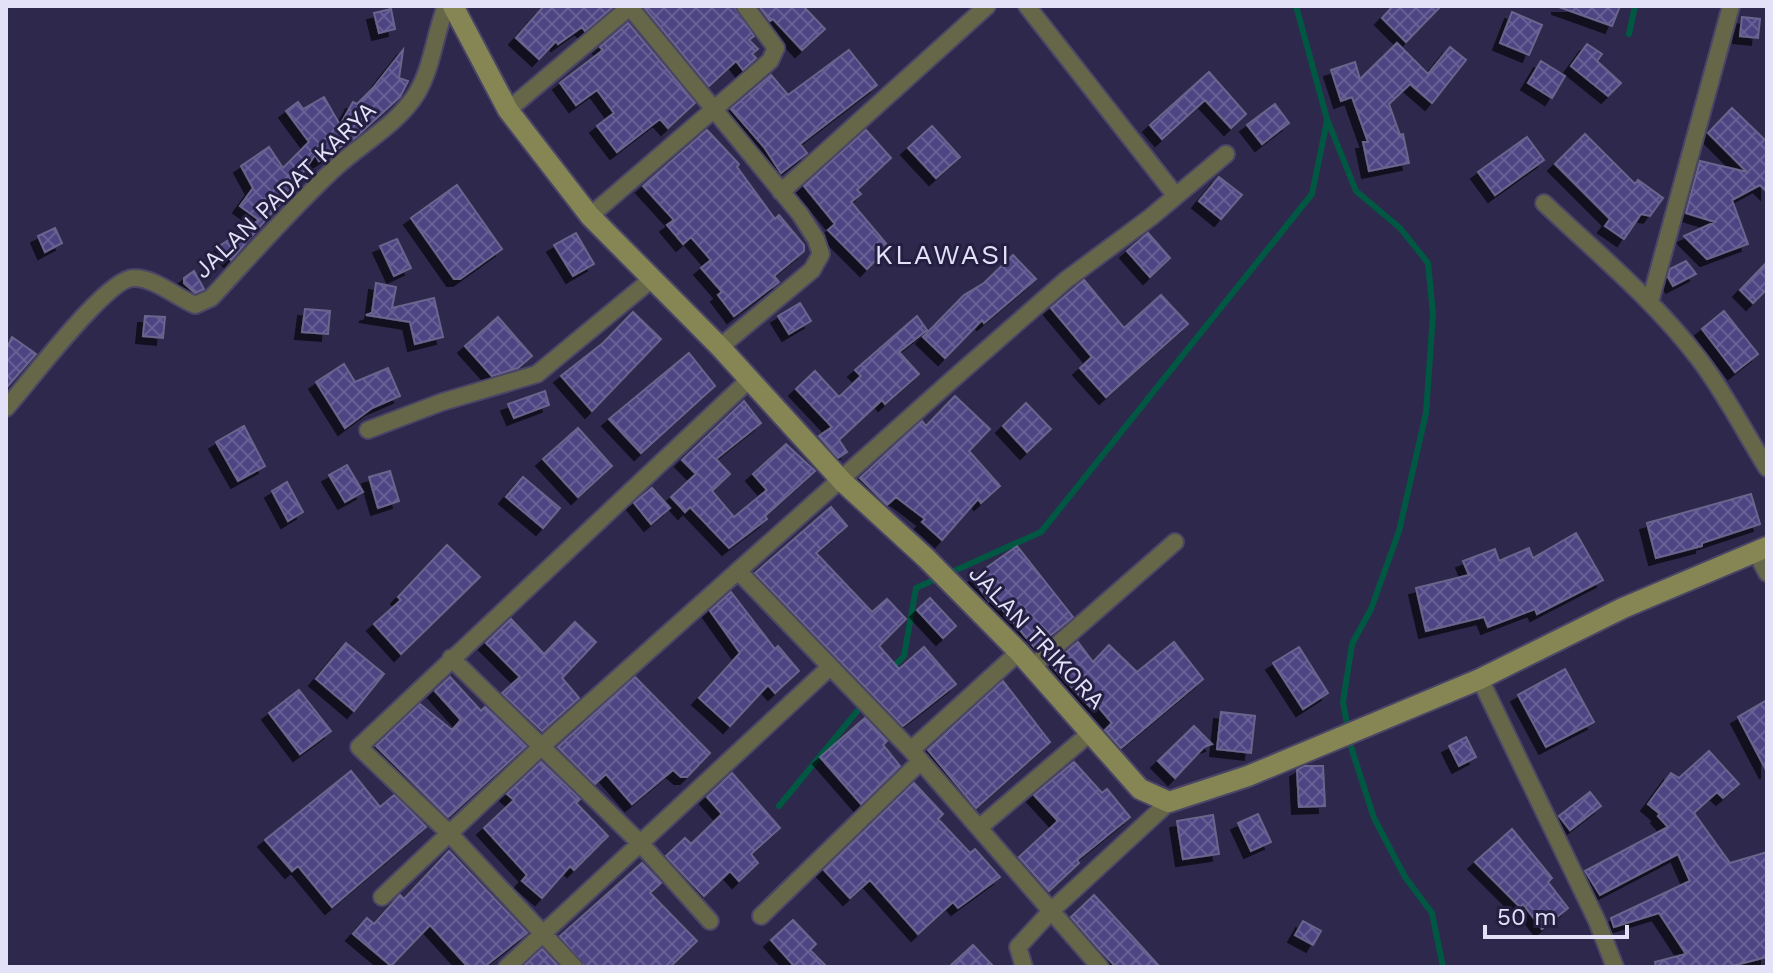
<svg xmlns="http://www.w3.org/2000/svg" width="1773" height="973" viewBox="0 0 1773 973" font-family="'Work Sans',sans-serif">
	<style>
		.lines { fill: none; stroke-linecap: round; stroke-linejoin: round }
		.stream { stroke: #015842; stroke-width: 6 }
		.building { fill: url(#building-cross-hatch); stroke: #69658c; stroke-width: 2; filter: url(#shadow) }
		.street-casing { stroke: #4b4667; stroke-width: 20 }
		.secondary-casing { stroke: #4b4667; stroke-width: 24 }
		.street { stroke: #666748; stroke-width: 16 }
		.secondary { stroke: #858654; stroke-width: 20 }
		.labels { text-anchor: middle; stroke-width: 6; stroke-linejoin: round; paint-order: stroke }
		.street-label { font-size: 24px; fill: #e2e1f7; stroke: #241f41 }
		.quarter-label { font-size: 28px; letter-spacing: 2px; fill: #e2e1f7; stroke: #241f41 }
	</style>
	<defs>
		<pattern id="building-cross-hatch" width="8" height="8" patternUnits="userSpaceOnUse" patternTransform="scale(2)"><rect width="8" height="8" fill="#4e4483"/><path d="M0 0l8 8M0 8l8-8" fill="none" stroke="#675f95"/></pattern>
		<filter id="shadow"><feDropShadow dx="-7" dy="7" stdDeviation="0" flood-color="#0009"/></filter>
	</defs>
	<rect width="100%" height="100%" fill="#2e294c"/>
	<g class="lines">
		<!-- stream -->
		<path class="stream" d="M1296 6 1327 119 1356 191 1400 228 1428 263 1433 314 1426 413 1399 531 1371 609 1352 644 1343 702 1351 747 1374 818 1405 877 1432 913 1443 967
			M1629 34 1635 6
			M891 669 904 656 916 588 1041 532 1312 194 1327 121
			M779 806 859 709"/>
	</g>
	<!-- building -->
	<path class="building" d="M544 6H614L585 31 582 27 558 44 556 41 539 59 516 38Z
		M643 6H734L754 36 749 40 758 49 752 54 756 58 743 70 736 61 709 86Z
		M759 6H803L825 29 802 50 773 19 770 21Z
		M1393 6H1441L1406 42 1382 18Z
		M1620 6 1612 26 1559 7V6Z
		M391 9 395 29 379 33 374 13Z
		M1512 12 1542 25 1529 55 1500 43Z
		M1742 17 1760 19 1758 38 1740 36Z
		M628 23 695 103 668 128 660 119 617 152 597 126 614 113 597 90 576 105 560 83 603 50 600 47Z
		M1397 43 1428 74 1450 47 1466 60 1432 103 1410 84 1389 104 1400 135 1403 134 1409 163 1369 171 1363 142H1368L1352 97 1341 101 1331 70 1355 62 1360 79Z
		M1587 44 1602 54 1597 61 1621 83 1608 96 1571 66Z
		M403 50 399 78 408 81 400 97 356 137 319 161 315 155 289 193 231 260 218 247 259 220 240 206 253 188 241 166 269 147 283 168 309 142 286 111 298 102 303 109 324 97 340 125 353 102 357 104 373 88Z
		M849 50 877 85 800 144 807 153 781 173 764 147 731 109 771 75 788 95Z
		M1541 61 1565 76 1552 98 1528 83Z
		M1209 72 1246 114 1231 128 1205 100 1162 139 1150 125Z
		M1275 104 1289 123 1262 144 1247 125Z
		M1732 108 1767 142V192L1760 185 1732 200 1748 244 1707 259 1684 236 1715 222 1686 213 1700 161 1747 172 1708 133Z
		M932 126 960 157 936 178 908 148Z
		M707 130 739 164 737 167 775 219 779 215 804 245V251L774 276 779 282 734 316 718 295 722 292 701 268 711 260 691 237 683 244 667 225 674 220 643 186Z
		M866 130 891 158 857 190 861 194 851 202 889 247 867 269 828 230 835 224 804 186Z
		M1585 134 1635 184 1638 180 1663 198 1650 216 1641 214 1624 239 1605 226 1610 219 1555 164Z
		M1527 137 1544 160 1495 195 1478 172Z
		M1219 177 1242 195 1221 219 1199 201Z
		M457 185 502 249 460 279H454L411 218Z
		M55 228 62 243 45 252 38 236Z
		M576 233 594 264 573 276 554 245Z
		M1148 233 1170 258 1150 277 1127 251Z
		M397 239 411 268 394 276 380 246Z
		M1013 255 1036 279 984 323 982 320 945 358 923 337 964 295 984 283Z
		M1686 261 1696 274 1673 286 1668 277 1670 269Z
		M1767 262V289L1753 303 1740 290Z
		M194 271 204 289 195 293 184 283V278Z
		M1084 280 1124 328 1161 295 1188 324 1106 397 1080 368 1092 357 1051 308Z
		M376 283 396 287 392 308 434 298 443 337 415 344 410 322 366 315 372 313Z
		M800 303 811 321 789 334 778 316Z
		M305 309 330 311 328 334 302 332Z
		M1724 311 1758 354 1735 372 1702 329Z
		M633 312 661 339 592 411 561 376 603 343Z
		M145 316 165 317 163 338 143 336Z
		M917 316 927 330 899 352 919 374 885 404 882 400 839 440 847 452 838 458 819 436 832 427 796 389 815 371 839 397 861 376 855 370Z
		M498 317 532 356 518 368 492 376 465 346Z
		M12 337 36 354 6 388V350Z
		M689 353 715 386 641 453 609 419Z
		M344 364 355 382 388 368 400 396 372 408 345 428 316 382Z
		M545 391 549 405 514 418 508 404Z
		M955 396 990 429 969 451 1000 486 981 503 978 499 942 540 922 522 925 519 896 497 887 505 860 478 922 421 926 426Z
		M744 401 761 423 716 459 730 474 712 491 734 517 767 490 753 474 786 444 815 471 765 516 767 519 729 548 690 507 685 512 671 497 696 474 682 460Z
		M1026 403 1051 429 1027 452 1003 426Z
		M244 426 265 466 238 481 216 442Z
		M578 428 612 466 578 497 543 459Z
		M347 465 363 492 345 502 329 475Z
		M390 471 399 501 378 508 369 477Z
		M523 477 560 508 543 528 506 497Z
		M287 482 303 512 288 521 272 491Z
		M652 488 670 508 651 524 634 503Z
		M1751 494 1760 524 1702 543V546L1656 558 1647 523Z
		M831 507 847 526 816 553 872 612 887 599 906 619 879 646 899 669 924 647 956 684 903 726 755 573Z
		M1576 533 1603 580 1537 614 1535 609 1488 627 1484 617 1426 631 1416 588 1469 575 1463 561 1495 549 1499 561 1529 548 1533 558Z
		M447 545 480 577 401 654 374 624 401 600 398 597Z
		M1017 546 1073 617 1035 648 993 598 989 601 972 578Z
		M731 592 775 649 778 646 799 671 775 693 768 685 730 726 699 698 740 653 710 611Z
		M930 598 956 626 943 638 917 610Z
		M511 619 544 654 575 622 596 642 562 678 579 698 542 731 502 693 520 677 486 643Z
		M1078 642 1093 662 1109 645 1137 672 1174 642 1203 679 1121 748 1105 730 1112 723 1096 704 1091 708 1051 665Z
		M346 643 384 674 354 711 316 679Z
		M1299 647 1328 693 1303 709 1273 663Z
		M1565 669 1594 722 1546 747 1518 695Z
		M450 677 481 711 485 707 526 746 448 817 376 746 420 704 452 730 461 720 435 691Z
		M635 677 710 753 687 777H681L673 770 632 804 606 774 595 784 558 747Z
		M1003 681 1050 742 976 808 928 750Z
		M299 690 331 731 300 754 269 713Z
		M1767 700V772L1738 717Z
		M1221 712 1255 716 1251 753 1217 749Z
		M865 718 887 741 883 745 900 766 861 804 820 757Z
		M1194 726 1212 744 1204 747 1175 778 1158 761Z
		M1466 737 1476 757 1459 766 1449 746Z
		M1709 751 1739 784 1723 798 1717 792 1694 813 1730 863 1767 852V957L1728 967H1656L1655 962 1686 954 1659 913 1614 927 1611 918 1690 881 1678 854 1600 895 1585 871 1668 827 1658 816 1660 814 1648 804 1671 773 1679 778Z
		M541 762 580 799 576 803 608 836 574 870 570 866 542 898 522 881 527 875 484 828 514 800 507 794Z
		M1074 762 1102 793 1107 789 1130 817 1077 860 1079 863 1049 891 1019 857 1058 821 1034 795Z
		M1304 766H1323L1325 806 1299 807 1297 770Z
		M351 771 380 807 394 795 426 827 332 907 298 866 292 871 265 840Z
		M732 773 780 828 751 854 758 863 739 881 730 871 704 896 666 856 685 838 691 844 722 814 707 797Z
		M914 783 943 814 938 819 970 853 975 849 1000 877 958 908 953 902 918 934 870 880 850 898 824 870Z
		M1590 792 1601 806 1570 830 1559 816Z
		M1258 814 1271 842 1251 851 1238 823Z
		M1213 815 1219 854 1183 859 1177 821Z
		M1512 829 1552 878 1548 882 1568 908 1542 929 1523 904 1520 907 1475 862Z
		M449 851 527 933 484 967H468L430 925 391 966 353 934 367 918 374 924 400 895 404 899Z
		M642 863 661 883 650 893 697 941 670 967H585L560 936Z
		M1094 895 1130 934 1160 967H1116L1100 950 1071 917Z
		M793 920 816 944 810 950 827 967H795L771 940Z
		M1303 921 1321 931 1313 945 1295 935Z
		M973 945 994 967H949Z
		M542 949 559 967H525L524 966Z"/>
	<g class="lines">
		<!-- street casing -->
		<g class="street-casing">
			<path id="street" d="M629 6 800 214 816 239 821 254 812 270 720 347
				M1027 6 1176 196
				M508 110 631 6
				M781 192 987 6
				M1544 203C1597 253 1655 301 1699 359 1725 393 1744 431 1767 468
				M590 216 770 61 776 48 745 6
				M1650 302 1731 6
				M6 408C27 385 107 277 134 278 155 278 176 297 195 305L211 298C252 254 291 209 335 168 361 144 398 124 417 93 432 68 435 34 446 6
				M368 430 442 402 537 374 652 279
				M1756 552 1767 573
				M740 573 911 750 1100 967
				M451 658 641 844 710 921
				M1032 667 1175 542
				M1480 679 1597 921 1615 967
				M911 750 1019 652
				M980 827 1090 733
				M382 897 542 746 953 379 1066 280 1151 217 1226 154
				M761 916 921 761
				M507 967 829 668
				M574 967 449 833 359 747 750 379
				M1024 967 1018 947 1052 910 1169 802"/>
		</g>
		<!-- secondary casing -->
		<g class="secondary-casing">
			<path id="secondary" d="M453 6 508 110 590 216 720 347 843 482 926 558 1019 652 1140 789 1169 802 1248 776 1480 679 1623 608 1767 547"/>
		</g>
		<!-- street -->
		<use href="#street" class="street"/>
		<!-- secondary -->
		<use href="#secondary" class="secondary"/>
	</g>
	<g class="labels">
		<!-- street labels -->
		<g class="street-label">
			<text transform="translate(285 190) rotate(-44)" y="8">JALAN PADAT KARYA</text>
			<text transform="translate(1037 637) rotate(47)" y="8">JALAN TRIKORA</text>
		</g>
		<!-- quarter labels -->
		<g class="quarter-label">
			<text x="943" y="264">KLAWASI</text>
		</g>
	</g>
	<!-- border -->
	<rect width="1773" height="973" fill="none" stroke="#e2e1f7" stroke-width="16"/>
	<!-- scale -->
	<path d="M1485 925v12h142v-12" fill="none" stroke="#e2e1f7" stroke-width="4"/>
	<text x="1497" y="925" font-size="24" fill="#e2e1f7" stroke="#241f41" stroke-width="6" paint-order="stroke">50 m</text>
</svg>
